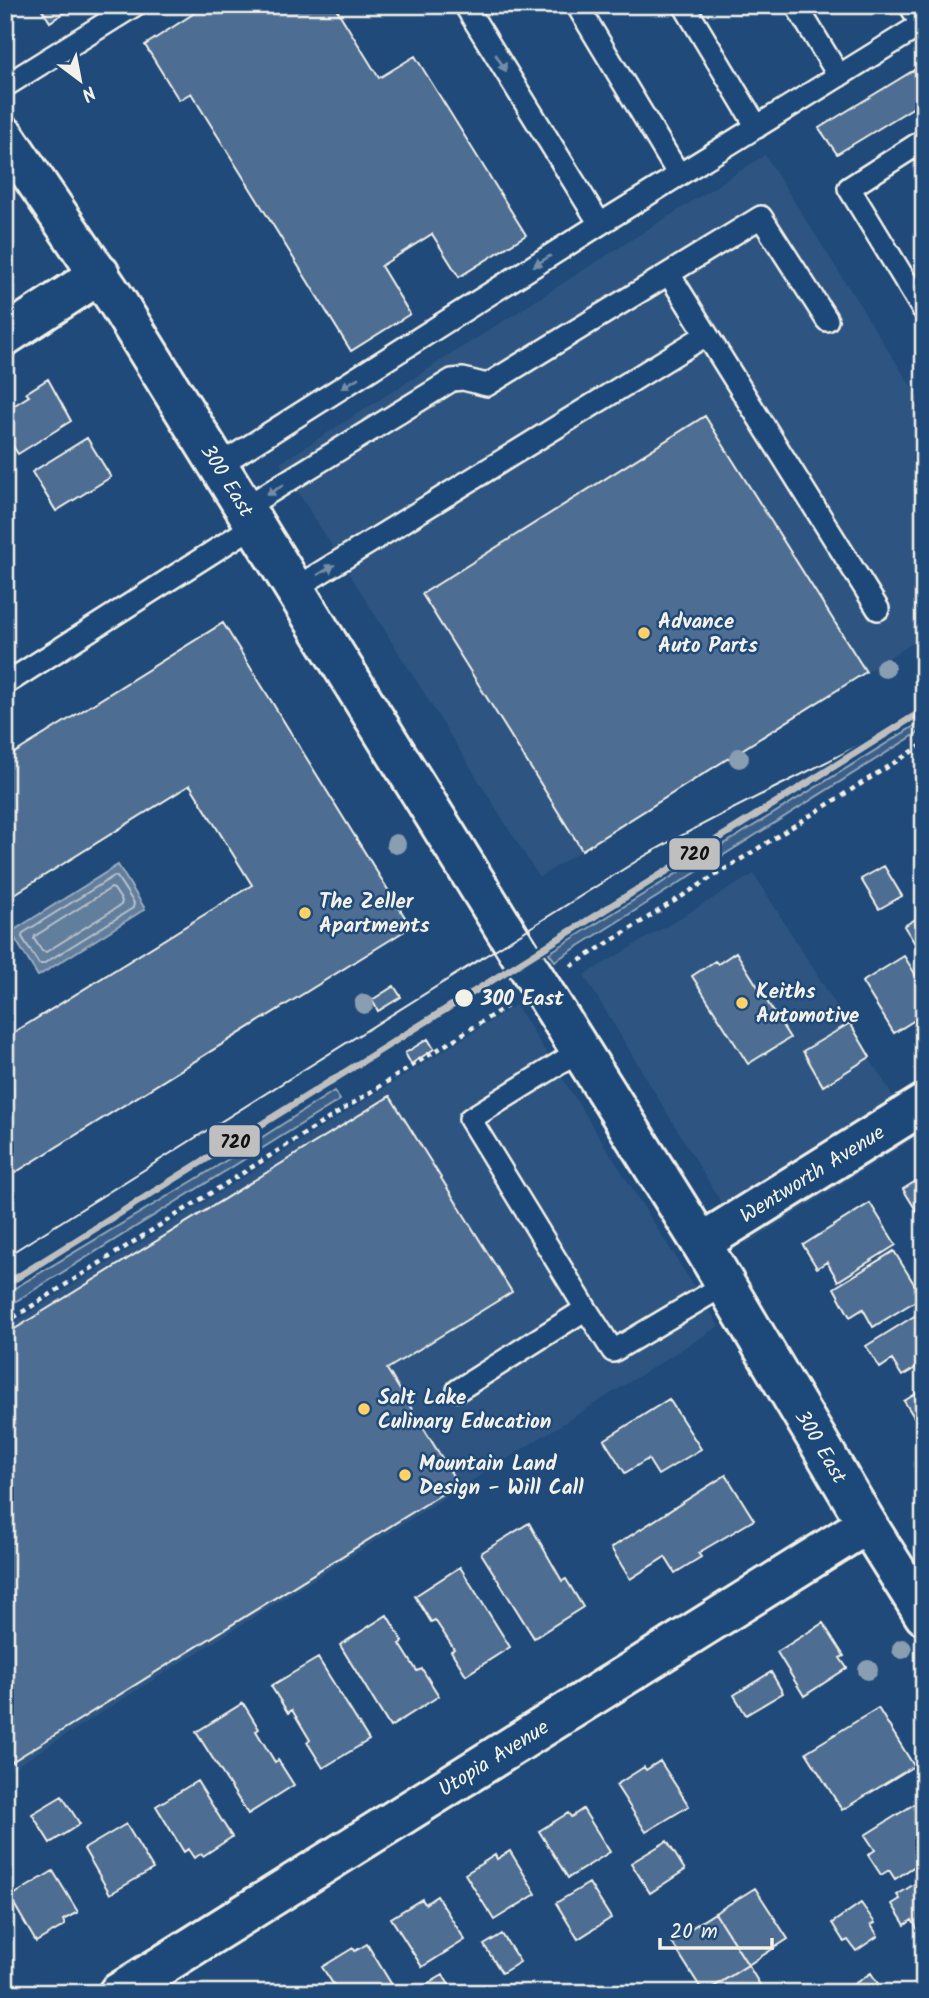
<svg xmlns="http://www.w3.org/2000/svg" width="929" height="1998" viewBox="0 0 929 1998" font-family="Kalam,sans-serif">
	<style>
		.built { fill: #2d5581 }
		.green { fill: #3a5f88; stroke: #97a8b8; stroke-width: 2 }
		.water { fill: #627e9d; stroke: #9cacbb; stroke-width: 2 }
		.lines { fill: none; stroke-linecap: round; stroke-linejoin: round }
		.shore { stroke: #bac3ca; stroke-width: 2 }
		.building { fill: #4d6e92; stroke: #f4f1e8; stroke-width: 2 }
		.service-casing { stroke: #f4f1e8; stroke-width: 26 }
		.minor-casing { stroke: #f4f1e8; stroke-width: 44 }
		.tertiary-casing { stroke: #f4f1e8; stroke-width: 44 }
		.path { stroke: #f4f1e8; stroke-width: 4.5; stroke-dasharray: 5 5; stroke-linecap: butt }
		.service { stroke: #1f4a7a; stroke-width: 21 }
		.minor { stroke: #1f4a7a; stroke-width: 38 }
		.tertiary { stroke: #1f4a7a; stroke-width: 38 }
		.tram { stroke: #f4f1e8; stroke-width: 2 }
		.tram-1-casing { stroke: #1f4a7a; stroke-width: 12 }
		.tram-1 { stroke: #bfbfbf; stroke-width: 7 }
		.tree { fill: #8a9eb1 }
		.oneway { fill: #748da6 }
		.poi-dot { fill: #ffd166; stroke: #1f4a7a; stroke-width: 2.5 }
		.stop-dot { fill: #f4f1e8; stroke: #1f4a7a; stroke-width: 2.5 }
		.labels { text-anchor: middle; stroke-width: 5; stroke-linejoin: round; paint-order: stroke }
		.street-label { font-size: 21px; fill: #f4f1e8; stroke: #1f4a7a }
		.poi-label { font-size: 21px; font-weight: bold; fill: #f4f1e8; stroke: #1f4a7a; text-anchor: start }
		.stop-label { font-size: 21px; font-weight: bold; fill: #f4f1e8; stroke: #1f4a7a; text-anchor: start }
		.line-badge { stroke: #1f4a7a; stroke-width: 2.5 }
		.pale-badge-label { font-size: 19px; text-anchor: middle; font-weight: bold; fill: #111 }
	</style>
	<rect width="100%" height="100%" fill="#1f4a7a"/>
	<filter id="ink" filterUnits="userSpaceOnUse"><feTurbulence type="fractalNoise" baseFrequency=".0143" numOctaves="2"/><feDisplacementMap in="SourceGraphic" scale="14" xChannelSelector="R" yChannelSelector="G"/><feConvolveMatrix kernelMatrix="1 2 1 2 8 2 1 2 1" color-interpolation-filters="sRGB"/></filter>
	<g filter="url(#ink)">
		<!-- built -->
		<path class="built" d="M765 155 924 407V636L539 877 280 463Z
			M754 874 918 1136 746 1244 584 975Z
			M516 1005 719 1326 5 1773V1328Z"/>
		<!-- green -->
		<path class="green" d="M924 720V729L555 961 549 953Z
			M334 1091 340 1100 5 1308V1294L216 1167Z"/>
		<!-- water -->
		<path class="water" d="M118 865 145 909 38 976 11 932Z"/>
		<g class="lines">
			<!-- shore -->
			<path class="shore" d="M114 876 117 877 134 903 133 908 43 964H39L22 937 23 933Z
				M111 888 114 889 122 901 121 905 46 952 42 951 34 939 35 936Z"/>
		</g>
		<!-- building -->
		<path class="building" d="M39 5H76L50 22Z
			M207 5H334L379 78 415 56 526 235 459 277 432 234 381 266 410 314 351 351 191 93 179 100 145 45Z
			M924 64V101L837 154 819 128Z
			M48 379 71 421 18 454 5 434V411L29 396 26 393Z
			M705 416 866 672 582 850 422 594Z
			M87 438 111 477 56 511 32 472Z
			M223 623 411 927 5 1179V1038L252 885 190 785 5 900V759Z
			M884 866 902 896 879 909 861 879Z
			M924 914V958L904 926Z
			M736 952 790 1038 748 1064 692 976 715 961 718 964Z
			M904 956 924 988V1010L915 1016 918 1018 894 1033 862 982Z
			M394 986 401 997 378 1011 372 1000Z
			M850 1023 870 1057 823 1086 803 1051Z
			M428 1039 434 1049 411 1064 405 1053Z
			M390 1096 512 1292 387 1369 458 1484 5 1766V1335Z
			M924 1176V1219L922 1220 903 1189Z
			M870 1203 896 1245 838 1281 827 1262 817 1268 803 1245Z
			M894 1251 922 1297 873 1327 863 1309 850 1317 834 1288Z
			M924 1310V1363L902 1376 892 1360 880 1368 866 1346Z
			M924 1389V1412L914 1417 904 1401Z
			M669 1399 701 1449 658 1475 648 1459 625 1473 604 1440Z
			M726 1475 754 1520 698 1553 701 1557 675 1573 665 1557 630 1579 611 1548Z
			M529 1523 562 1581 566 1579 583 1607 534 1638 481 1553Z
			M460 1567 510 1647 466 1675 451 1651 454 1649 435 1620 431 1622 415 1596Z
			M387 1615 403 1642 400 1644 417 1671 422 1669 439 1696 390 1727 340 1645Z
			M823 1623 844 1656 840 1658 847 1668 804 1696 777 1652Z
			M318 1658 369 1740 323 1768 307 1742 310 1740 292 1710 288 1713 271 1686Z
			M771 1672 783 1693 746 1715 734 1695Z
			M243 1703 259 1729 256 1731 275 1762 278 1760 294 1785 248 1814 196 1732Z
			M878 1708 914 1766 842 1810 806 1752Z
			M660 1761 689 1806 646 1832 616 1785 644 1767 646 1770Z
			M197 1781 232 1837 203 1856 201 1854 194 1858 188 1849 184 1852 156 1806Z
			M62 1796 80 1824 50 1843 32 1814Z
			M924 1798V1860L895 1879 889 1870 881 1875 868 1855 875 1850 865 1835Z
			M583 1809 610 1852 568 1878 539 1831 568 1813 571 1817Z
			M126 1824 153 1869 110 1894 84 1849Z
			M667 1841 685 1870 650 1893 631 1863Z
			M510 1851 536 1894 494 1920 465 1874 495 1855 497 1859Z
			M53 1871 78 1912 63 1920 65 1925 36 1942 10 1897Z
			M924 1878V1938H923L912 1920 905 1925 892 1904 900 1899 897 1895Z
			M589 1883 611 1918 578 1939 556 1903Z
			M755 1888 788 1939 748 1965 715 1913Z
			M437 1896 465 1940 422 1967 391 1918 422 1899 425 1904Z
			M861 1903 875 1923 871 1925 878 1936 856 1951 848 1940 844 1942 832 1923Z
			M715 1913 748 1965 704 1993 671 1941Z
			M502 1934 520 1962 502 1973 484 1945Z
			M367 1944 395 1990 390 1993H339L322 1967 353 1948 355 1951Z
			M748 1965 765 1993H704Z
			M871 1973 884 1993H842V1992Z
			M443 1975 454 1993H415L414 1992Z"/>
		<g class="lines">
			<!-- service casing -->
			<g class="service-casing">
				<path id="service" d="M465 5 600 224
					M577 5 679 175
					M684 5 757 127
					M796 5 839 76
					M910 5 922 25
					M5 86 135 5
					M669 274 878 609
					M922 308 849 188 924 140
					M218 466 600 224 924 23
					M244 508 452 380 463 379 487 385 761 217 827 320
					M294 589 706 335
					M5 684 255 525
					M586 1309 613 1351 726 1284
					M458 1390 586 1309 470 1119 581 1050"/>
			</g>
			<!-- minor casing -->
			<g class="minor-casing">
				<g id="minor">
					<path d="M5 336 100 274"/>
					<path id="s1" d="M701 1243 924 1104"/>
					<path id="s2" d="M118 1993 867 1524"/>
				</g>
			</g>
			<!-- tertiary casing -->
			<g class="tertiary-casing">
				<g id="tertiary">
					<path id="s3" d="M5 136 116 300 512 941 701 1243 867 1524 924 1615"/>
				</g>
			</g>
			<!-- path -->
			<path class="path" d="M571 966 924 744
				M5 1323 507 1006"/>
			<!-- service -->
			<use href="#service" class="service"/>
			<!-- minor -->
			<use href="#minor" class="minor"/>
			<!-- tertiary -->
			<use href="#tertiary" class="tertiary"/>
			<!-- tram -->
			<path class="tram" d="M5 1257 643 857C735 804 832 763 924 710"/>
			<!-- tram-1 casing -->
			<g class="tram-1-casing">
				<path id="tram-1" d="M5 1285 924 710"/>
			</g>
			<!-- tram-1 -->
			<use href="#tram-1" class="tram-1"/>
		</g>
		<!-- trees -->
		<g class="tree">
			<circle cx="885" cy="668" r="10"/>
			<circle cx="739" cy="758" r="10"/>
			<circle cx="396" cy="844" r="10"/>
			<circle cx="364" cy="1004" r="10"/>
			<circle cx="902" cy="1649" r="10"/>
			<circle cx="868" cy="1670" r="10"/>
		</g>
		<!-- one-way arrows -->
		<defs><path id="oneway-solid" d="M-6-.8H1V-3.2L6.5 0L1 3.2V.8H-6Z" transform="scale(1.75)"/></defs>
		<g class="oneway">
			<use href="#oneway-solid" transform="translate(501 63) rotate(58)"/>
			<use href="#oneway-solid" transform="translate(542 261) rotate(148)"/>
			<use href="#oneway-solid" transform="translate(350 383) rotate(148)"/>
			<use href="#oneway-solid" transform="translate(275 490) rotate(149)"/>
			<use href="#oneway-solid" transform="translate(326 570) rotate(-31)"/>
		</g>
	</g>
	<!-- markers -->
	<g class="poi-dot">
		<circle cx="644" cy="633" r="7"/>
		<circle cx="305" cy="913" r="7"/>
		<circle cx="742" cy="1003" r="7"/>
		<circle cx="364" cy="1409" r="7"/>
		<circle cx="405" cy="1475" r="7"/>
	</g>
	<circle class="stop-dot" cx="464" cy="998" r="10"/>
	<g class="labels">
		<!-- street labels -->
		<g class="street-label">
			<text dy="7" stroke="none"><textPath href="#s3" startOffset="410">300 East</textPath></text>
			<text dy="7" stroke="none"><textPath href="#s1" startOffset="131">Wentworth Avenue</textPath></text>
			<text dy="7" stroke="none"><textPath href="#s3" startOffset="1544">300 East</textPath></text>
			<text dy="7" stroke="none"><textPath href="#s2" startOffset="443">Utopia Avenue</textPath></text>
		</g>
		<!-- poi labels -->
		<g class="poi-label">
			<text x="658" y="628">Advance<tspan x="658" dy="24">Auto Parts</tspan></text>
			<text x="319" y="908">The Zeller<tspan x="319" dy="24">Apartments</tspan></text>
			<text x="756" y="998">Keiths<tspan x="756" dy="24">Automotive</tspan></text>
			<text x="378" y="1404">Salt Lake<tspan x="378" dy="24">Culinary Education</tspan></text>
			<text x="419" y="1470">Mountain Land<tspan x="419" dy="24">Design - Will Call</tspan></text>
		</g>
		<!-- stop labels -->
		<g class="stop-label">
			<text x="481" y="1005">300 East</text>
		</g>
	</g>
	<g class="line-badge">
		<rect x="668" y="837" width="53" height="34" rx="7" fill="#bfbfbf"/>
		<rect x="208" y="1124" width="53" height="34" rx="7" fill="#bfbfbf"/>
	</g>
	<g class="pale-badge-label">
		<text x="694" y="860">720</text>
		<text x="235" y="1148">720</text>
	</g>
	<!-- margin -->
	<rect width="929" height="1998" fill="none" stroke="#1f4a7a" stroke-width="28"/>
	<rect x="14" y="14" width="901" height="1970" fill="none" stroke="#f4f1e8" stroke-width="2.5" filter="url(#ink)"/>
	<!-- north arrow -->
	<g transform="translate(80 80) rotate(148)" stroke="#1f4a7a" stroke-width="5" paint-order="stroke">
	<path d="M0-5L12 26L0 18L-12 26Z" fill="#f4f1e8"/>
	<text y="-10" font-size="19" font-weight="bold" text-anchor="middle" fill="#f4f1e8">N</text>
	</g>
	<!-- scale -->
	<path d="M660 1938v10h112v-10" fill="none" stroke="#f4f1e8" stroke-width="3.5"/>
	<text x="670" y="1938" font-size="21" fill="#f4f1e8" stroke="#1f4a7a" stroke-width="5" paint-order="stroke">20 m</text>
</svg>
